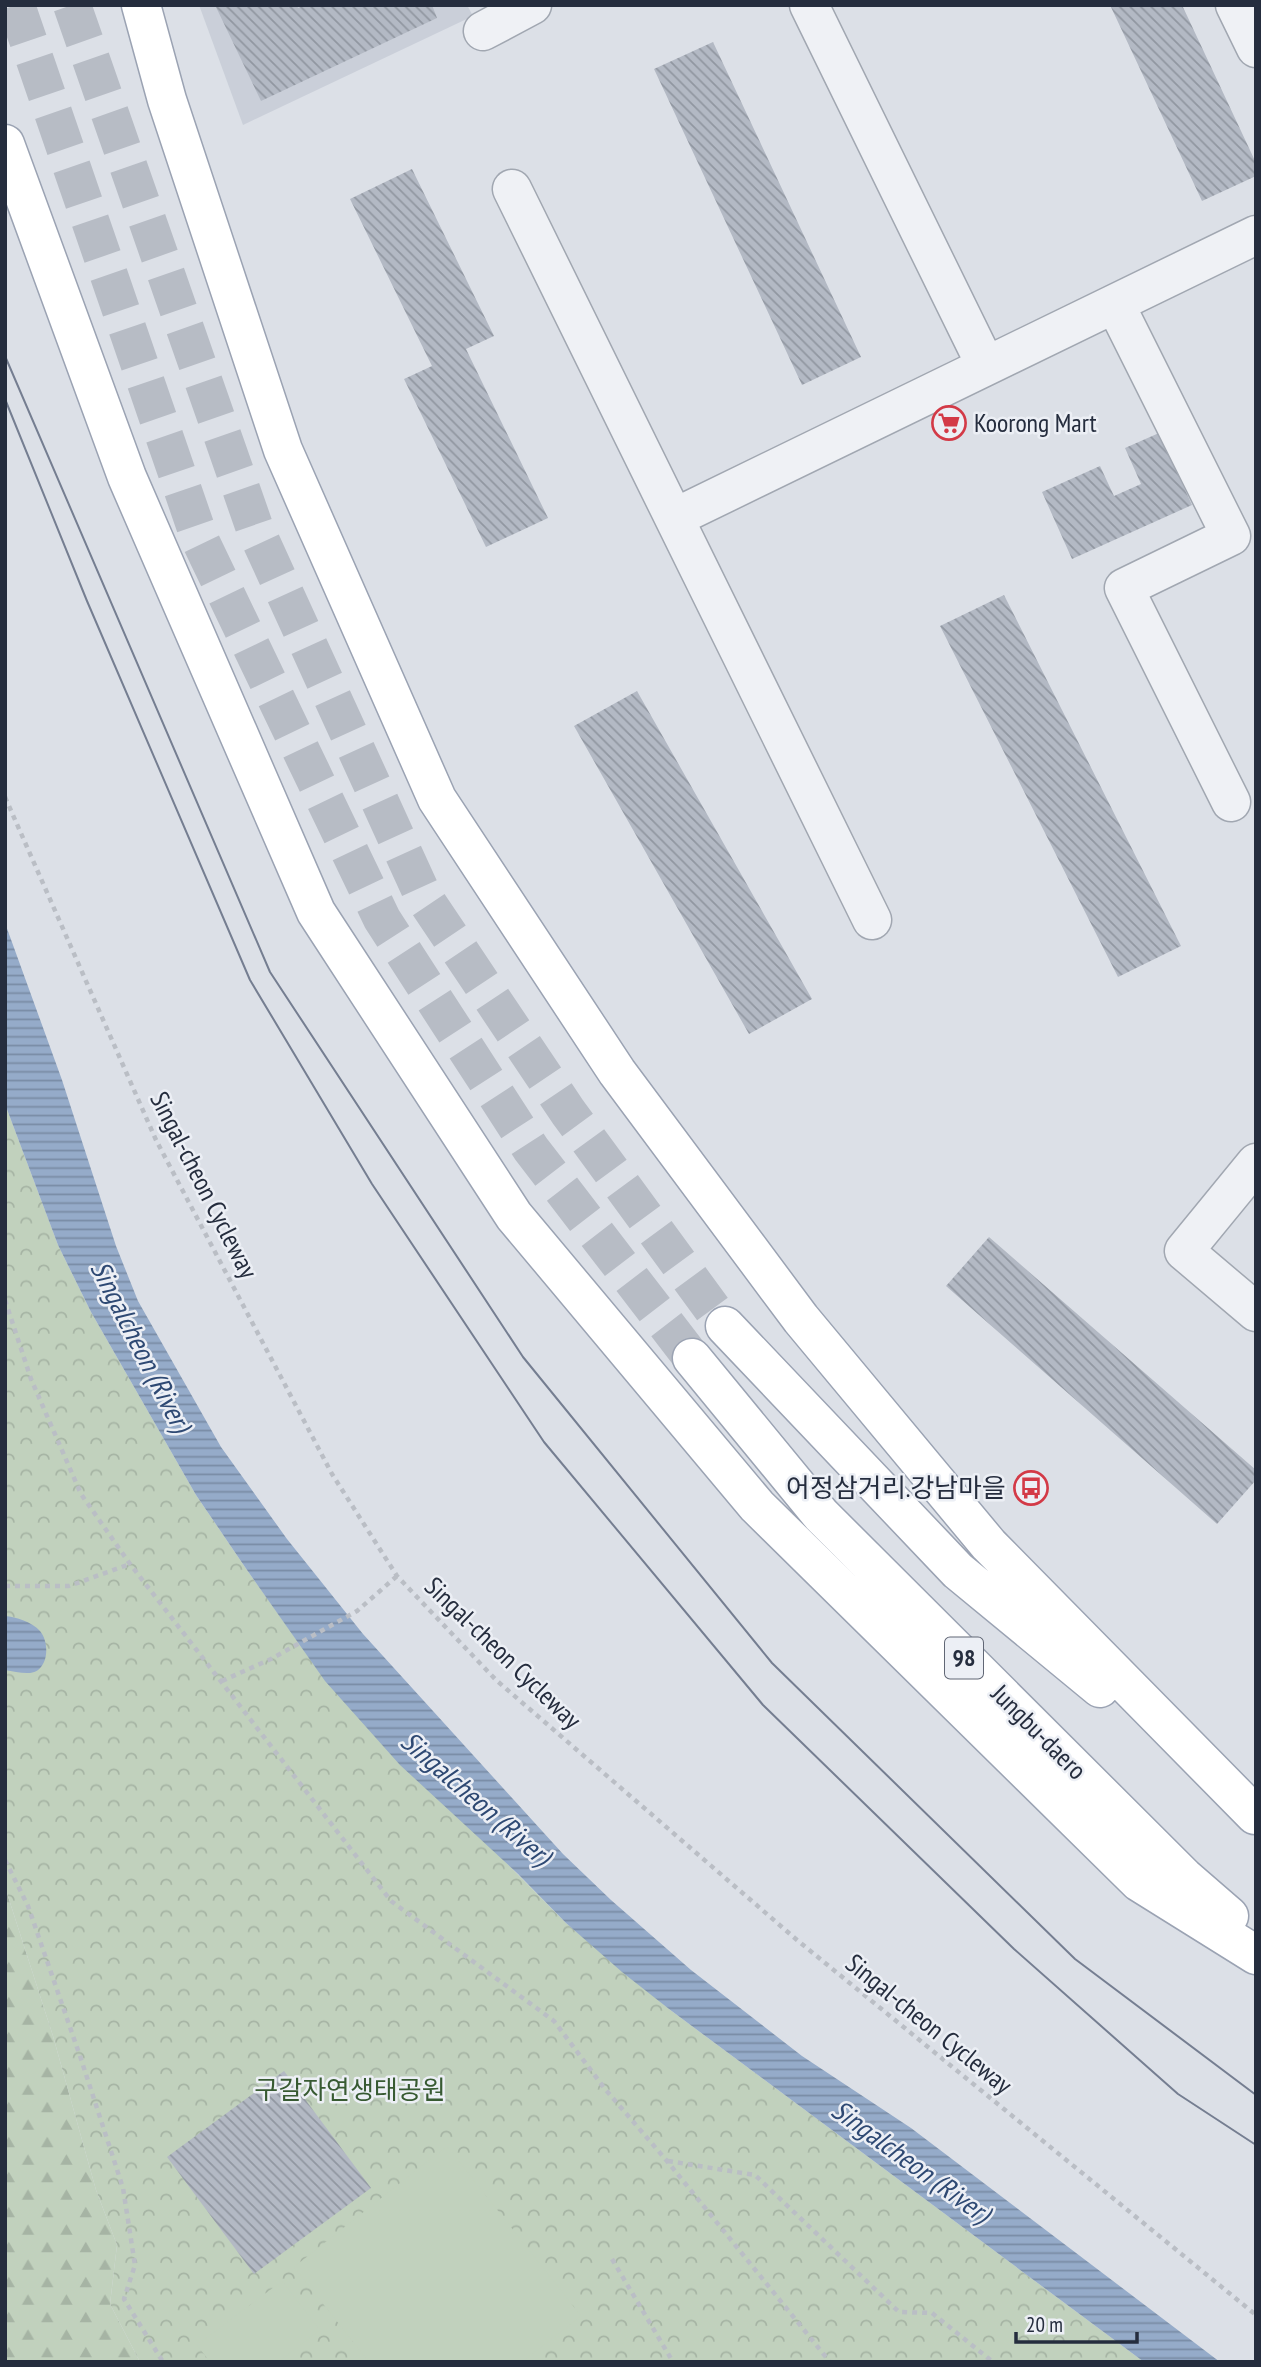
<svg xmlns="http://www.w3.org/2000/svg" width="1261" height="2367" viewBox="0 0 1261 2367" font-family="'PT Sans Narrow','Noto Sans KR',sans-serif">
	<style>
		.built { fill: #cacfd9 }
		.forest { fill: url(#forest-firs) }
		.park { fill: url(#park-crowns) }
		.garden { fill: #c1d1bd }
		.water { fill: url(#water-rules) }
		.building { fill: url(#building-back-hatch) }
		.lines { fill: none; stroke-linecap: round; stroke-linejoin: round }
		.major-tunnel { stroke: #b7bcc5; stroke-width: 38; stroke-dasharray: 38 19; stroke-linecap: butt }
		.minor-casing { stroke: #a1a7b1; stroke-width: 41 }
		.major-casing { stroke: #9ba3b3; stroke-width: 41 }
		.path { stroke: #babec5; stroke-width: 4.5; stroke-dasharray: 5 5; stroke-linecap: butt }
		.minor { stroke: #eff1f5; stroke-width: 38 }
		.major { stroke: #fff; stroke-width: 38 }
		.tram { stroke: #757e91; stroke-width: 2 }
		.labels { text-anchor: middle; stroke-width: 5; stroke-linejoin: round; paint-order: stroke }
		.shield { fill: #eceff5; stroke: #616775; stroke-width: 2 }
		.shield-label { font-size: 24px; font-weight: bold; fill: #252d3e }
		.poi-label { font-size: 26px; fill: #252d3e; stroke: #eceff5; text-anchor: start }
		.street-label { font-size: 26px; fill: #252d3e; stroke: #eceff5 }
		.park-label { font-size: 26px; fill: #375a32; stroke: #eceff5 }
		.water-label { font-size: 28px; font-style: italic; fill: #2e4973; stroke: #eceff5 }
	</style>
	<defs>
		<pattern id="forest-firs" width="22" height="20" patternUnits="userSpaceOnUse" patternTransform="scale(1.75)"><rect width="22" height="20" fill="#c1d1bd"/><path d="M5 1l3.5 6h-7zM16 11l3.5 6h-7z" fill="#a6b4a4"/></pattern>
		<pattern id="park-crowns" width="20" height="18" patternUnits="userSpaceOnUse" patternTransform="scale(1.75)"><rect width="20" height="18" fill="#c1d1bd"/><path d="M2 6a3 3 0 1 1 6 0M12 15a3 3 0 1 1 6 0" fill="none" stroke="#a6b4a4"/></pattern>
		<pattern id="water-rules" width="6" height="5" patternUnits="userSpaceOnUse" patternTransform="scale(1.75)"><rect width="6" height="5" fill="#95abc9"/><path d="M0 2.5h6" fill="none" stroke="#798ca5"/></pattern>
		<pattern id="building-back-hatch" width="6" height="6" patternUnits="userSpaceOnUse" patternTransform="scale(1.75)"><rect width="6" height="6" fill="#b3b9c4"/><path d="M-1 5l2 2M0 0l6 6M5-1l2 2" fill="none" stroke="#9197a1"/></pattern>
	</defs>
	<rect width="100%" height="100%" fill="#dce0e7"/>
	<!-- built -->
	<path class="built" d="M199 5H467L473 16 243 125Z"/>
	<!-- forest -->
	<path class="forest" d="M5 1887 53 2036 96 2190 117 2245 110 2304 140 2362H5Z"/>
	<!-- park -->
	<path class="park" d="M5 1104 58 1245 91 1312 196 1495 247 1570 325 1680 566 1923 669 2009 1144 2362H140L110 2304 117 2245 96 2190 53 2036 5 1887Z"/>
	<!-- garden -->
	<path class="garden" d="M447 2146 581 2316 522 2362H369L294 2267Z
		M282 2281 320 2330 278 2362H210L197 2345Z"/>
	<!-- water -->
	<path class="water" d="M5 923 62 1080 116 1246 138 1301 221 1447 287 1539 363 1634 563 1854 611 1900 691 1970 802 2056 911 2128 1220 2362H1144L669 2009 622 1972 566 1923 518 1874 400 1765 325 1681 247 1570 196 1495 91 1312 58 1245 5 1104Z
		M5 1616C16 1617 32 1622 40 1631 51 1644 48 1674 27 1673 20 1673 12 1671 5 1670Z"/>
	<!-- building -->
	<path class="building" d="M215 5H297L298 8 305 5H432L437 18 261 101Z
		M1110 5H1182L1256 163V176L1202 201Z
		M713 42 861 357 802 385 654 69Z
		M412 169 494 336 466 349 548 518 486 547 404 379 432 366 350 199Z
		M1159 433 1192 505 1072 559 1042 492 1100 466 1114 496 1141 484 1125 448Z
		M1004 595 1181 946 1118 977 940 626Z
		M637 691 812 999 749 1034 574 726Z
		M989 1237 1256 1470V1480L1217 1524 946 1286Z
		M284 2071 371 2188 254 2274 167 2157Z"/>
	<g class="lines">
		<!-- major-tunnel -->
		<path class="major-tunnel" d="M16 5 200 540 382 919 531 1149 692 1358
			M72 5 254 526 423 896 568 1112 725 1326"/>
		<!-- minor casing -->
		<g class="minor-casing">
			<path id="minor" d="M809 5 986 366
				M1235 5 1256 48
				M483 31 532 5
				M512 189 872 920
				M1115 304 1231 536 1124 588 1231 802
				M674 518 1256 235
				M1256 1163 1184 1251 1256 1312"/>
		</g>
		<!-- major casing -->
		<g class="major-casing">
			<path id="major" d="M141 5 167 100 283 450 437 799 617 1072 801 1319 989 1545 1255 1815
				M5 144 127 477 316 912 514 1216 757 1506 1139 1882 1256 1955
				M725 1326 958 1571 1100 1688
				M692 1358 821 1515 1184 1877 1229 1916"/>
		</g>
		<!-- path -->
		<path class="path" d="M5 797 156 1140 332 1474 397 1576 496 1680 797 1940 1256 2315
			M5 1300 31 1379 81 1494 130 1564 391 1901 554 2021 605 2089 667 2161 830 2362
			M5 1586H69L130 1564
			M222 1681 271 1659 357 1611 397 1576
			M5 1860 28 1906 81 2059 123 2188 135 2265 124 2299 163 2362
			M668 2161 755 2175 899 2312 932 2313 993 2362
			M612 2259 673 2362"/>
		<!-- minor -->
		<use href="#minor" class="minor"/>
		<!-- major -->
		<use href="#major" class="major"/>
		<!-- tram -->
		<path class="tram" d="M5 356 270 972 523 1357 772 1663 1075 1959 1256 2095
			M5 399 87 601 250 980 372 1184 544 1442 763 1705 1014 1949 1178 2094 1256 2145"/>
	</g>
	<!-- icons -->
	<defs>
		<g id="supermarket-ring" transform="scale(1.75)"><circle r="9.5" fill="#eceff5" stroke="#d33a47" stroke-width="1.5"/><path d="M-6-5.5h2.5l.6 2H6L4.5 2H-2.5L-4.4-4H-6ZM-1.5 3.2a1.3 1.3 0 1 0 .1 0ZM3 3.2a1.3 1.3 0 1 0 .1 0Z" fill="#d33a47"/></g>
		<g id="bus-ring" transform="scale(1.75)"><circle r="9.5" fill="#eceff5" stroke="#d33a47" stroke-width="1.5"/><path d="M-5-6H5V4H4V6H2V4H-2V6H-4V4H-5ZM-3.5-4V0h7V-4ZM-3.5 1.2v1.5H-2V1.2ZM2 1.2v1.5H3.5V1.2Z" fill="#d33a47"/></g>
	</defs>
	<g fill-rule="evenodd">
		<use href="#supermarket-ring" x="949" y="423"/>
		<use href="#bus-ring" x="1031" y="1488"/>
	</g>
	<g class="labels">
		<!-- shield labels -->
		<rect class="shield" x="945" y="1637.5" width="38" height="41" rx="5"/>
		<g class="shield-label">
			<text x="964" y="1666">98</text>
		</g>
		<!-- poi labels -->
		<g class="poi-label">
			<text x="974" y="432">Koorong Mart</text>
			<text x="1006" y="1497" text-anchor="end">어정삼거리.강남마을</text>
		</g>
		<!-- street labels -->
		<g class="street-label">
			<text transform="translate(204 1185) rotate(63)" y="9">Singal-cheon Cycleway</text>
			<text transform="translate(503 1653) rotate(44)" y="9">Singal-cheon Cycleway</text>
			<text transform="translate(1039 1732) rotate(45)" y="9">Jungbu-daero</text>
			<text transform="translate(929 2024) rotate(39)" y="9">Singal-cheon Cycleway</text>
		</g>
		<!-- park labels -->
		<g class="park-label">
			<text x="350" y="2099">구갈자연생태공원</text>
		</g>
		<!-- water labels -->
		<g class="water-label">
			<text transform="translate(141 1346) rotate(63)" y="10">Singalcheon (River)</text>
			<text transform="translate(476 1798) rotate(41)" y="10">Singalcheon (River)</text>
			<text transform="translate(911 2161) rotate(36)" y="10">Singalcheon (River)</text>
		</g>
	</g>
	<!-- border -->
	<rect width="1261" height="2367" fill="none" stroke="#252d3e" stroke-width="14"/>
	<!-- scale -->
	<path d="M1016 2332v10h121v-10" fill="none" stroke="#252d3e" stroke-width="3.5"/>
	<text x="1026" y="2332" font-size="21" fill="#252d3e" stroke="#eceff5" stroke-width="5" paint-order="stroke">20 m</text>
</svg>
